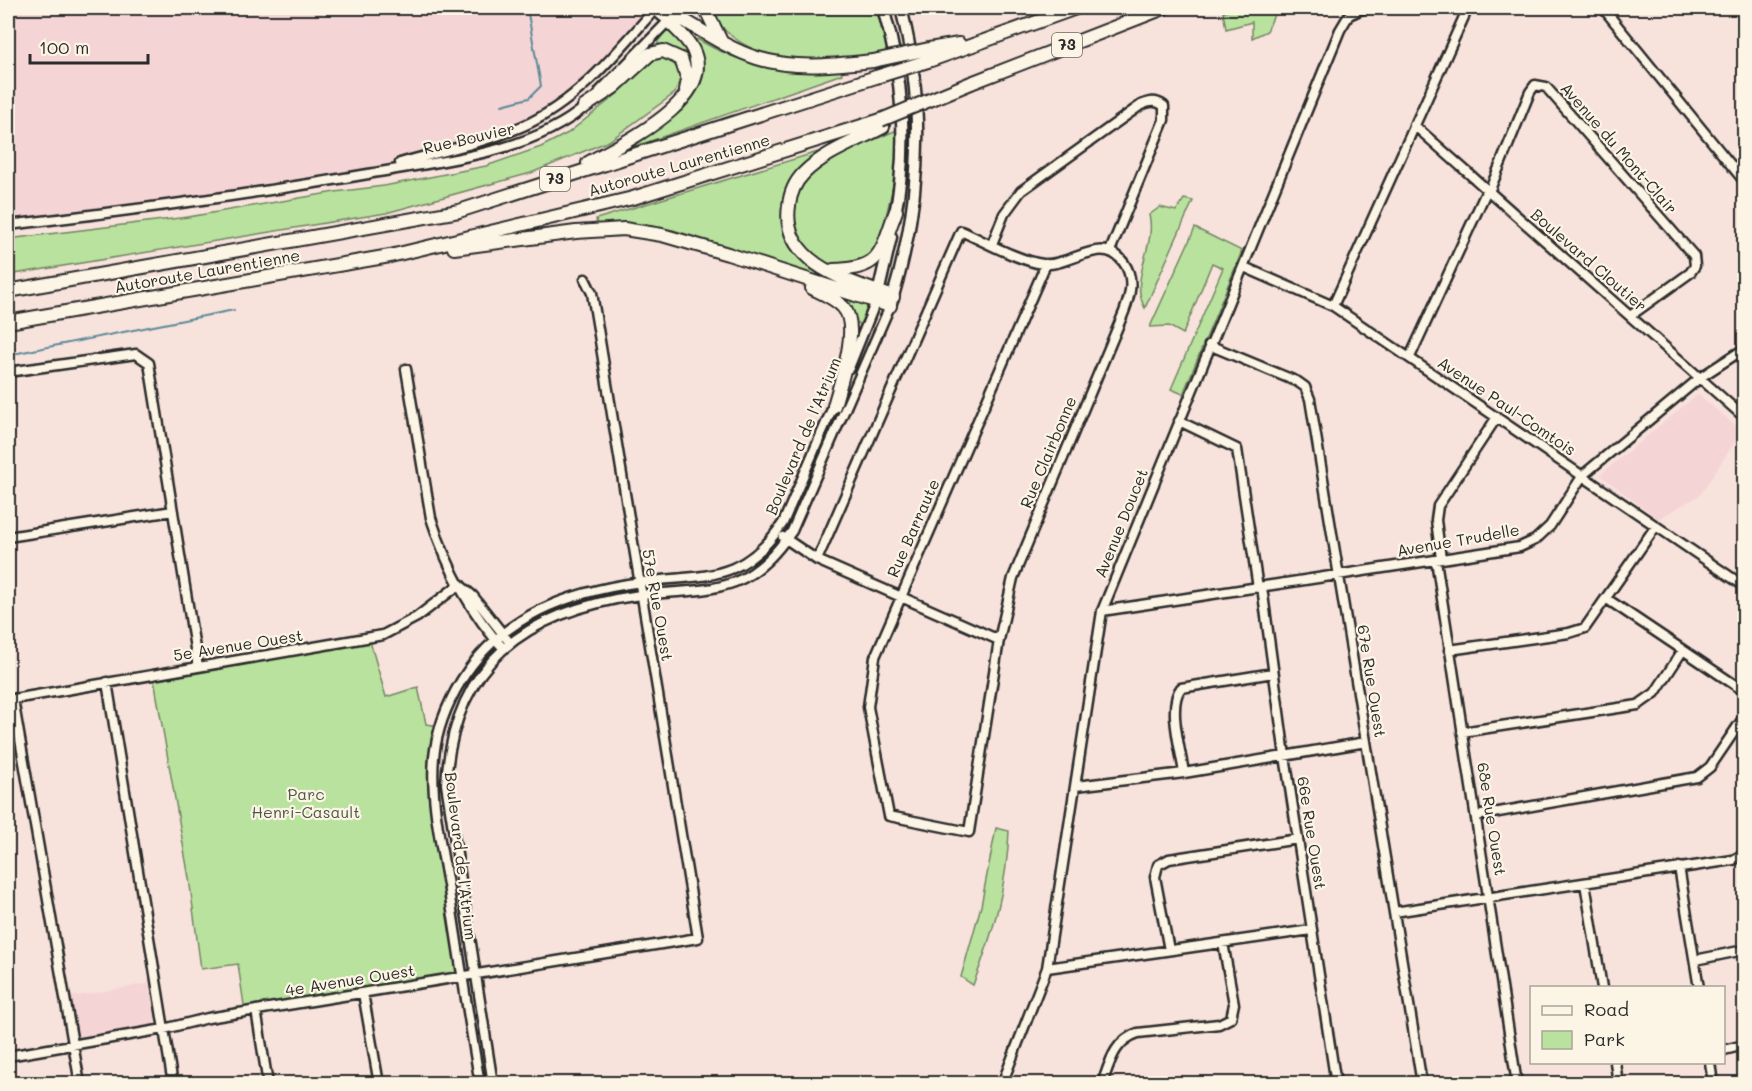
<svg xmlns="http://www.w3.org/2000/svg" width="1752" height="1091" viewBox="0 0 1752 1091" font-family="Mali,sans-serif">
	<style>
		.built { fill: #f5d4d5 }
		.green { fill: #b9e29e; stroke: #728664; stroke-width: 1.5 }
		.lines { fill: none; stroke-linecap: round; stroke-linejoin: round }
		.stream { stroke: #5d8a97; stroke-width: 2 }
		.minor-casing { stroke: #2b2b2b; stroke-width: 13 }
		.major-casing { stroke: #2b2b2b; stroke-width: 15 }
		.highway-casing { stroke: #2b2b2b; stroke-width: 16 }
		.minor { stroke: #fcf5e5; stroke-width: 8 }
		.major { stroke: #fcf5e5; stroke-width: 10 }
		.highway { stroke: #fcf5e5; stroke-width: 12 }
		.highway-bridge-casing { stroke: #2b2b2b; stroke-width: 16; stroke-linecap: butt }
		.highway-bridge { stroke: #fcf5e5; stroke-width: 12 }
		.labels { text-anchor: middle; stroke-width: 4.5; stroke-linejoin: round; paint-order: stroke }
		.shield { fill: #fcf5e5; stroke: #6a6863; stroke-width: 1.5 }
		.shield-label { font-size: 15px; font-weight: bold; fill: #2b2b2b }
		.street-label { font-size: 16px; fill: #2b2b2b; stroke: #fcf5e5 }
		.park-label { font-size: 16px; fill: #4e5948; stroke: #fcf5e5 }
	</style>
	<rect width="100%" height="100%" fill="#f8e2dc"/>
	<filter id="ink" filterUnits="userSpaceOnUse"><feTurbulence type="fractalNoise" baseFrequency=".0167" numOctaves="2"/><feDisplacementMap in="SourceGraphic" scale="12" xChannelSelector="R" yChannelSelector="G"/><feConvolveMatrix kernelMatrix="1 2 1 2 8 2 1 2 1" color-interpolation-filters="sRGB"/></filter>
	<g filter="url(#ink)">
		<!-- built -->
		<path class="built" d="M8 8H656L583 86 524 126 331 184 8 225Z
			M1698 394 1742 431 1700 495 1658 519 1600 475Z
			M157 982 164 1029 74 1044 66 998Z"/>
		<!-- green -->
		<path class="green" d="M709 8H876L889 53C831 63 741 72 709 8Z
			M1234 8H1277L1267 31 1252 38V22L1226 29 1223 12Z
			M668 28 684 42 689 57 673 48 658 44V41Z
			M697 39C746 68 785 72 841 71L842 74 636 146 634 144C668 121 726 90 695 41Z
			M661 57C672 60 677 66 681 76L675 93 609 141 531 173 386 213 8 275V239L188 217 335 192 384 186 486 166 541 147 568 133 616 95 645 65 653 58Z
			M897 130 895 178 878 250C844 288 787 253 794 205 796 195 797 186 804 179 828 155 866 144 897 130Z
			M821 151 822 155 802 169 785 228 787 239 801 259 831 277 830 281 673 230 637 225H597L596 219Z
			M1184 199 1193 201 1145 308C1128 279 1157 246 1149 215L1160 207 1176 211Z
			M1195 228 1242 251 1183 394 1171 389 1223 268 1212 263 1183 334 1169 326 1150 327Z
			M851 301 866 304 868 308 860 324 856 322 850 305Z
			M369 638 386 697 418 687 426 724 440 726 433 781 462 976 245 1012 238 964 201 969 189 878 153 674Z
			M996 828 1009 831C1007 886 993 934 973 985L961 977 981 906Z"/>
		<g class="lines">
			<!-- stream -->
			<path class="stream" d="M502 105 529 98 541 86 527 8
				M8 355 234 310"/>
			<!-- minor casing -->
			<g class="minor-casing">
				<path id="minor" d="M666 8 675 15
					M1603 8 1744 181
					M654 10 669 22
					M600 91 681 8
					M1414 125 1744 417
					M400 163C441 151 484 143 523 126 578 102 618 51 656 8
					M1489 192 1530 92 1535 85 1546 87 1694 256 1695 266 1690 273 1630 316
					M8 225C128 211 248 195 368 174 438 161 532 154 587 105
					M992 244 1004 214 1021 191 1141 105C1150 101 1156 100 1164 106V120L1110 251
					M1244 267 1333 306 1744 586
					M1333 306 1468 8
					M1209 345 1298 382 1305 387 1310 399 1422 1084
					M1410 357 1487 190
					M849 368 876 301
					M406 369 431 518C447 567 469 612 504 649
					M8 372 136 354 149 363 198 667
					M1179 421 1237 449 1258 588
					M8 537 173 511
					M783 537 817 560 999 640
					M1441 559 1436 520 1438 506 1497 417
					M817 560 961 231C984 241 1019 261 1043 264 1070 267 1103 233 1124 263 1135 279 1130 296 1124 312L1013 578 999 640 969 832 889 816 868 707 875 657 1046 264
					M1436 560 1517 1084
					M460 585 473 596 510 643
					M1262 587 1285 756 1336 1084
					M1607 599 1744 691
					M1102 611 1520 547 1535 540 1550 526 1583 475 1701 377 1744 349
					M1449 650 1569 633 1585 628 1656 526
					M107 682 173 1084
					M13 699 80 1084
					M8 700 383 635 417 617 460 584
					M1462 732 1638 705 1655 693 1683 650
					M1184 773C1181 751 1167 705 1181 688L1273 673
					M1076 786 1184 773 1366 742
					M1476 816 1697 777 1710 767 1744 717
					M1679 867 1699 988
					M1585 883 1602 988
					M1394 912 1733 860 1744 854
					M1169 950 1155 877 1158 865 1169 859 1298 839
					M1695 960 1744 950
					M1047 968 1311 930
					M363 993 379 1084
					M256 1010 268 1084
					M1724 1050 1744 1045
					M8 1056 164 1029 208 1018 698 938 600 341 592 293 585 279
					M1615 1062 1618 1084
					M1710 1062 1713 1084
					M480 1084C469 1020 459 956 449 891 442 848 430 801 434 757 437 729 447 704 461 681 501 616 568 592 641 582 705 574 742 584 783 523L835 402
					M493 1084 446 784C453 662 526 611 640 595 671 591 706 593 735 582 760 572 777 552 792 531L890 306
					M1002 1084 1047 968 1102 611 1340 30 1349 15 1364 8
					M1102 1084C1110 1062 1114 1041 1138 1033L1219 1024 1231 1018 1234 1004 1223 943"/>
			</g>
			<!-- major casing -->
			<g class="major-casing">
				<path id="major" d="M883 8C903 75 909 150 894 219
					M877 298 891 237
					M891 303C921 206 926 106 901 8"/>
			</g>
			<!-- highway casing -->
			<g class="highway-casing">
				<path id="highway" d="M705 8 721 41
					M675 15C701 30 728 49 757 58 795 70 835 65 873 61
					M929 49 959 44
					M931 60 1076 8
					M971 83 1164 8
					M584 107 614 87 650 54 663 51 681 59 688 80 686 90
					M883 127C857 141 825 152 804 173 795 182 790 194 789 206 780 264 851 282 893 297
					M588 163C622 143 717 100 693 50 688 39 677 30 669 22
					M454 248 576 232 624 229 662 235 728 254 890 306
					M833 270C883 269 880 252 896 211
					M812 288C822 293 835 298 843 307 861 326 840 383 834 406
					M8 291 459 211 876 77
					M8 322 390 256 633 198 881 120"/>
			</g>
			<!-- minor -->
			<use href="#minor" class="minor"/>
			<!-- major -->
			<use href="#major" class="major"/>
			<!-- highway -->
			<use href="#highway" class="highway"/>
			<!-- highway-bridge casing -->
			<g class="highway-bridge-casing">
				<path id="highway-bridge" d="M873 61 929 49
					M876 77 931 60
					M881 120 971 83"/>
			</g>
			<!-- highway-bridge -->
			<use href="#highway-bridge" class="highway-bridge"/>
		</g>
	</g>
	<g class="labels">
		<!-- shield labels -->
		<g class="shield">
			<rect x="1052" y="33" width="30" height="24" rx="4.5"/>
			<rect x="540" y="167" width="30" height="24" rx="4.5"/>
		</g>
		<g class="shield-label">
			<text x="1067" y="50">73</text>
			<text x="555" y="184">73</text>
		</g>
		<!-- street labels -->
		<g class="street-label">
			<text transform="translate(469 138) rotate(-13)" y="6">Rue Bouvier</text>
			<text transform="translate(1619 148) rotate(49)" y="6">Avenue du Mont-Clair</text>
			<text transform="translate(679 165) rotate(-16)" y="6">Autoroute Laurentienne</text>
			<text transform="translate(1589 260) rotate(41)" y="6">Boulevard Cloutier</text>
			<text transform="translate(207 271) rotate(-10)" y="6">Autoroute Laurentienne</text>
			<text transform="translate(1507 406) rotate(34)" y="6">Avenue Paul-Comtois</text>
			<text transform="translate(803 436) rotate(-67)" y="6">Boulevard de l'Atrium</text>
			<text transform="translate(1048 452) rotate(-67)" y="6">Rue Clairbonne</text>
			<text transform="translate(1121 523) rotate(-68)" y="6">Avenue Doucet</text>
			<text transform="translate(913 528) rotate(-66)" y="6">Rue Barraute</text>
			<text transform="translate(1458 540) rotate(-10)" y="6">Avenue Trudelle</text>
			<text transform="translate(658 605) rotate(80)" y="6">57e Rue Ouest</text>
			<text transform="translate(238 645) rotate(-9)" y="6">5e Avenue Ouest</text>
			<text transform="translate(1372 681) rotate(81)" y="6">67e Rue Ouest</text>
			<text transform="translate(1492 819) rotate(81)" y="6">68e Rue Ouest</text>
			<text transform="translate(1312 833) rotate(81)" y="6">66e Rue Ouest</text>
			<text transform="translate(461 856) rotate(83)" y="6">Boulevard de l'Atrium</text>
			<text transform="translate(350 980) rotate(-9)" y="6">4e Avenue Ouest</text>
		</g>
		<!-- park labels -->
		<g class="park-label">
			<text x="306" y="800">Parc<tspan x="306" dy="18">Henri-Casault</tspan></text>
		</g>
	</g>
	<!-- margin -->
	<rect width="1752" height="1091" fill="none" stroke="#fcf5e5" stroke-width="30"/>
	<rect x="15" y="15" width="1722" height="1061" fill="none" stroke="#2b2b2b" stroke-width="2" filter="url(#ink)"/>
	<!-- legend -->
	<rect x="1530" y="986" width="195" height="78" fill="#fcf5e5" stroke="#a8a49b" stroke-width="1.5"/>
	<rect x="1542" y="1006" width="30" height="9" fill="#fcf5e5" stroke="#a8a49b" stroke-width="1.5"/>
	<text x="1584" y="1016" font-size="18" fill="#2b2b2b">Road</text>
	<rect x="1542" y="1031" width="30" height="18" fill="#b9e29e" stroke="#a8a49b" stroke-width="1.5"/>
	<text x="1584" y="1046" font-size="18" fill="#2b2b2b">Park</text>
	<!-- scale -->
	<path d="M30 54v9h118v-9" fill="none" stroke="#2b2b2b" stroke-width="3"/>
	<text x="39" y="54" font-size="18" fill="#2b2b2b" stroke="#fcf5e5" stroke-width="4.5" paint-order="stroke">100 m</text>
</svg>
